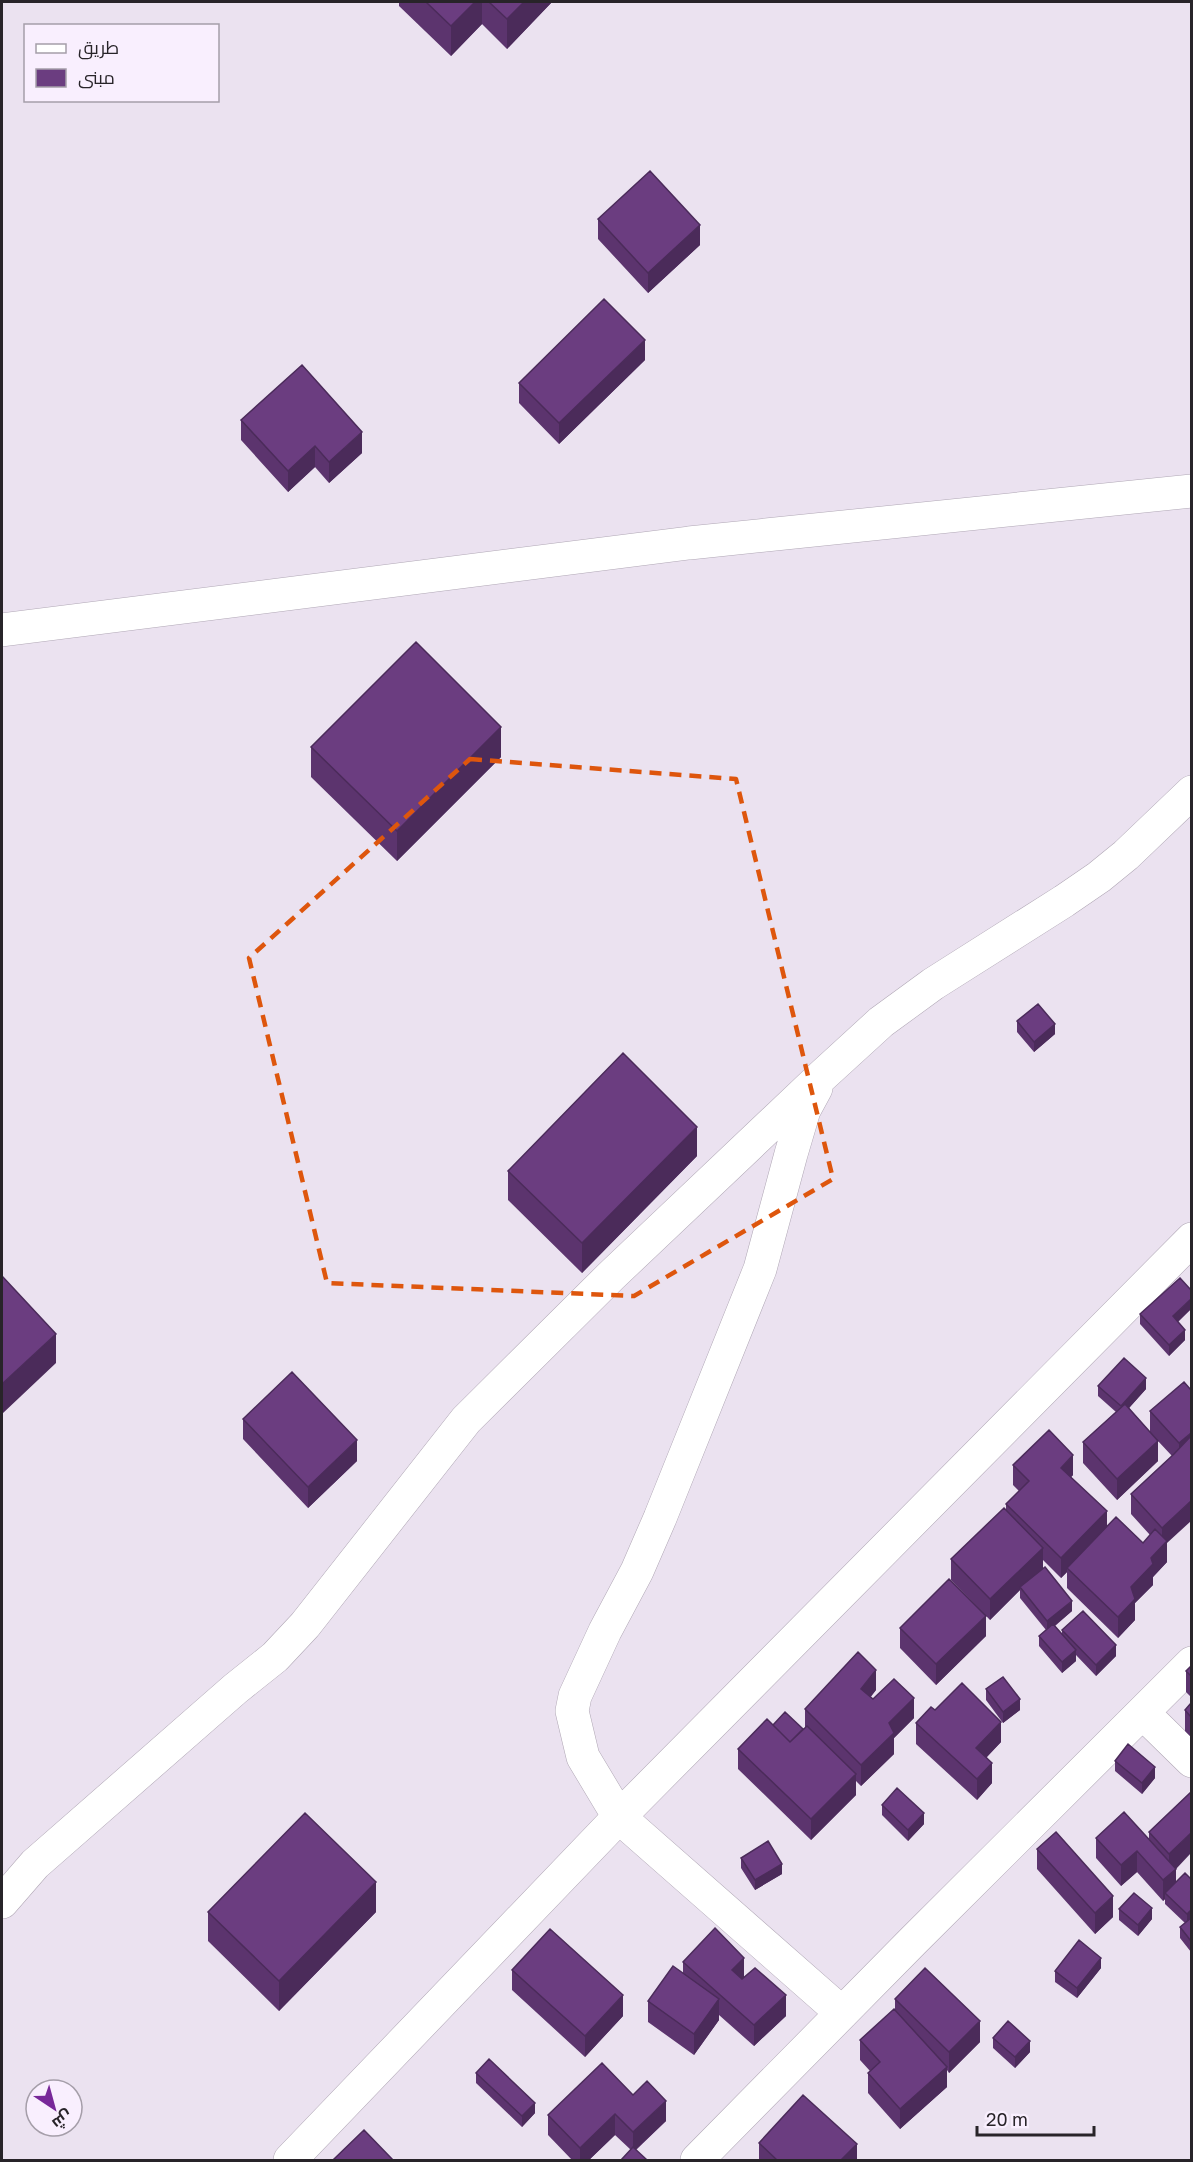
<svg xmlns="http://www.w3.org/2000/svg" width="1193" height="2162" viewBox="0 0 1193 2162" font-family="'Golos Text',Cairo,sans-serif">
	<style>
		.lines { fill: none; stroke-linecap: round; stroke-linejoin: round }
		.minor-casing { stroke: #b0a7b5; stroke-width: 34 }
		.minor { stroke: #fff; stroke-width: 33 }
		.wall { fill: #5c346e }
		.shaded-wall { fill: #4b2b5a }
		.building { fill: #6b3d80; stroke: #4b2b5a; stroke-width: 1.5 }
		.marked { fill: none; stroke: #de560d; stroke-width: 4.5; stroke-dasharray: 12 8; stroke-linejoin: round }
	</style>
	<rect width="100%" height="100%" fill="#ebe2f0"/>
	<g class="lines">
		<!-- minor casing -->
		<g class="minor-casing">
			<path id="minor" d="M2 630 689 543 1192 491
				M816 1088 804 1110 791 1154 760 1269 660 1518 637 1571 605 1631 575 1696 572 1711 583 1757 619 1817 842 2013
				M1143 1713 1192 1761
				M2 1902 35 1864 235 1689 275 1657 305 1625 466 1420 611 1276 822 1076 881 1022 933 984 1064 901 1099 877 1126 855 1192 792
				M290 2160 619 1817 1192 1239
				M697 2160 913 1941 1192 1663"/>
		</g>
		<!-- minor -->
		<use href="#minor" class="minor"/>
	</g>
	<!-- wall -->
	<path class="wall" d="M399 2H552L507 49 482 24 451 56 399 6Z
		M598 219 700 245 648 293 598 239Z
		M645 360 559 444 519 403V383Z
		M241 420 362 453 329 483 315 467 288 492 241 440Z
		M311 747 501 757 397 861 311 777Z
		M1017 1021 1055 1034 1034 1052 1017 1032Z
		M697 1156 582 1273 508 1200V1171Z
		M1191 1309 1178 1322 1185 1340 1169 1356 1140 1324V1314Z
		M1098 1386 1146 1389 1129 1408 1150 1432V1411L1191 1390 1167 1543V1562L1153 1577V1585L1135 1603V1620L1118 1638 1067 1588V1572L1061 1578 1043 1560V1569L1038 1573 1072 1611 1055 1626 1062 1634V1630L1116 1656 1096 1676 1076 1655V1661L1062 1673 1039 1646V1636L1046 1630 1020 1598V1590L990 1620 951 1580V1559L1006 1511V1504L1019 1491 1013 1485V1465L1073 1475 1071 1477 1107 1527 1143 1543 1150 1535 1131 1514V1494L1172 1456 1158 1441V1461L1117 1500 1083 1463V1442L1116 1412 1098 1396Z
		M243 1419 357 1461 308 1508 243 1439Z
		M900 1628 986 1636 936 1685 900 1648Z
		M1191 1666V1697L1186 1692V1671Z
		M986 1689 1020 1710 1003 1723 986 1700Z
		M876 1690 870 1697 873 1699 914 1718 894 1738V1754L861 1786 856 1781V1795L811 1840 738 1769V1749L773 1725 803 1729 805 1728V1709Z
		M1191 1703V1737L1185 1731V1710Z
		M935 1710 1001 1742 987 1757 992 1783 977 1800 916 1744V1723Z
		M1115 1761 1155 1778 1142 1794 1115 1771Z
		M1191 1792 1176 1869V1883L1191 1879V1952L1180 1938V1927L1185 1923 1165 1904V1899L1163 1901 1137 1872 1121 1886 1096 1858V1838L1149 1840V1832Z
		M882 1805 924 1824 908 1841 882 1815Z
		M1037 1849 1113 1917 1095 1934 1037 1869Z
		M741 1858 782 1874 755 1890 741 1868Z
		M1119 1909 1152 1919 1138 1936 1119 1920Z
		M208 1912H376L279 2011 208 1941Z
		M683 1962 744 1977 786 2016 754 2046 719 2015V2020L694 2055 648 2022V2001L683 1973Z
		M1101 1968 1077 1998 1055 1982V1971Z
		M512 1970 623 2016 585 2057 512 1990Z
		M895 1999 980 2042 949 2073 947 2070V2087L900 2129 868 2093V2073L870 2071 860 2060V2040L895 2010Z
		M993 2038 1030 2052 1015 2068 993 2048Z
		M476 2073 535 2113 522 2127 476 2083Z
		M633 2095 666 2121 636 2150H631L615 2135 589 2160H572L548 2135V2115Z
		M759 2143 857 2160H759Z"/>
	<!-- shaded-wall -->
	<path class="shaded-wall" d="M475 2H482V24L451 56V26Z
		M524 2H552L507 49V19Z
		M700 225V245L648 293V273Z
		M645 340V360L559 444V423Z
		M362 432V453L329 483V462Z
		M315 446V467L288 492V471Z
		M501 727V757L397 861V831Z
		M1055 1024V1034L1034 1052V1042Z
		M697 1127V1156L582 1273V1243Z
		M1191 1299V1309L1173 1326V1316Z
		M1185 1330V1340L1169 1356V1345Z
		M56 1334V1363L2 1414V1384Z
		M1146 1378V1389L1121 1417V1406Z
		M1191 1433V1454L1179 1464V1443Z
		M357 1440V1461L308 1508V1487Z
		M1158 1441V1461L1117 1500V1479Z
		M1073 1455V1475L1061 1488V1468Z
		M1191 1501V1521L1167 1543V1562L1153 1577V1585L1135 1603V1620L1118 1638V1617L1131 1587 1151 1558 1162 1547V1528Z
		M1107 1511V1532L1067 1568V1572L1061 1578V1558Z
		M1043 1548V1569L1022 1589 1020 1587V1590L990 1620V1599Z
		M1072 1601V1611L1047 1632V1621Z
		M986 1616V1636L936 1685V1664Z
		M1116 1645V1656L1096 1676V1665Z
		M1076 1650V1661L1062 1673V1662Z
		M876 1670V1690L861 1710V1689Z
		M914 1698V1718L894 1738V1754L861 1786V1765L889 1723Z
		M1020 1699V1710L1003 1723V1712Z
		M1001 1722V1742L976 1768V1748Z
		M992 1763V1783L977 1800V1779Z
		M1155 1767V1778L1142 1794V1783Z
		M856 1774V1795L811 1840V1819Z
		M924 1813V1824L908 1841V1830Z
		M1191 1833V1853L1176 1869V1889L1165 1893V1899L1163 1901V1880L1169 1874V1854Z
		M1137 1851V1872L1121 1886V1865Z
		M782 1864V1874L755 1890V1880Z
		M376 1882V1912L279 2011V1981Z
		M1113 1896V1917L1095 1934V1913Z
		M1152 1908V1919L1138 1936V1925Z
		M1191 1910V1920L1187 1925V1914Z
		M744 1958V1978L732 1991V1970Z
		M1101 1958V1968L1077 1998V1988Z
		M623 1995V2016L585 2057V2036Z
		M786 1995V2016L754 2046V2025Z
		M719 1999V2020L694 2055V2034Z
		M980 2021V2042L949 2073V2052Z
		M1030 2041V2052L1015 2068V2057Z
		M947 2067V2087L900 2129V2109Z
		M666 2101V2121L633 2152V2132Z
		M535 2103V2113L522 2127V2116Z
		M615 2114V2135L589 2160H580V2148Z
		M857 2144V2160H841Z"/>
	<!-- building -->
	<path class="building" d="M426 2H475L451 26Z
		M489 2H524L507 19Z
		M650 171 700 225 648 273 598 219Z
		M604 299 645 340 559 423 519 383Z
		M302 365 362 432 329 462 315 446 288 471 241 420Z
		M416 642 501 727 397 831 311 747Z
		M1038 1004 1055 1024 1034 1042 1017 1021Z
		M623 1053 697 1127 582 1243 508 1171Z
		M2 1276 56 1334 2 1384Z
		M1180 1278 1191 1290V1299L1173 1316 1185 1330 1169 1345 1140 1314Z
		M1124 1358 1146 1378 1121 1406 1098 1386Z
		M292 1372 357 1440 308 1487 243 1419Z
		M1184 1382 1191 1390V1433L1179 1443 1150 1411Z
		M1125 1404 1158 1441 1117 1479 1083 1442Z
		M1049 1430 1073 1455 1061 1468 1107 1511 1061 1558 1006 1504 1029 1481 1013 1465Z
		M1191 1436V1501L1162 1528 1131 1494 1174 1454Z
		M1004 1508 1043 1548 990 1599 951 1559Z
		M1116 1517 1143 1543 1155 1529 1167 1541 1151 1558 1153 1564 1131 1587 1135 1599 1118 1617 1067 1568Z
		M1045 1567 1072 1601 1047 1621 1020 1587Z
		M949 1579 986 1616 936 1664 900 1628Z
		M1083 1611 1116 1645 1096 1665 1062 1630Z
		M1053 1624 1076 1650 1062 1662 1039 1636Z
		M858 1652 876 1670 861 1689 873 1699 894 1679 914 1698 889 1723 894 1733 861 1765 805 1709Z
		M1191 1666V1676L1186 1671Z
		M1003 1677 1020 1699 1003 1712 986 1689Z
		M962 1683 1001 1722 976 1748 992 1763 977 1779 916 1723 931 1707 935 1710Z
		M1191 1703V1717L1185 1710Z
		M785 1712 803 1729 790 1742 773 1725Z
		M767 1719 790 1742 807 1726 856 1774 811 1819 738 1749Z
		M1128 1744 1155 1767 1142 1783 1115 1761Z
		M897 1788 924 1813 908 1830 882 1805Z
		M1191 1792V1833L1169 1854 1149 1832Z
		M1124 1812 1176 1869 1163 1880 1137 1851 1121 1865 1096 1838Z
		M305 1813 376 1882 279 1981 208 1912Z
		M1056 1832 1113 1896 1095 1913 1037 1849Z
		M768 1841 782 1864 755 1880 741 1858Z
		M1185 1873 1191 1879V1910L1187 1914 1165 1893Z
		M1134 1893 1152 1908 1138 1925 1119 1909Z
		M1191 1918V1941L1180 1927Z
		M715 1928 744 1958 732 1970 742 1979 755 1968 786 1995 754 2025 683 1962Z
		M550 1929 623 1995 585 2036 512 1970Z
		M1079 1940 1101 1958 1077 1988 1055 1971Z
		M673 1966 719 1999 694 2034 648 2001Z
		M925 1968 980 2021 949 2052 895 1999Z
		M894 2009 947 2067 900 2109 868 2073 880 2062 860 2040Z
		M1008 2021 1030 2041 1015 2057 993 2038Z
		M489 2059 535 2103 522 2116 476 2073Z
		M602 2063 633 2095 647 2081 666 2101 633 2132 615 2114 580 2148 548 2115Z
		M803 2095 857 2144 841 2160H777L759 2143Z
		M364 2130 393 2160H333Z
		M633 2147 647 2160H621Z"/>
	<!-- marked area -->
	<path class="marked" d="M470 759 736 779 833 1179 634 1296 327 1283 249 958Z"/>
	<!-- border -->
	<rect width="1193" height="2162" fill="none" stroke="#282429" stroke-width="6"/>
	<!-- legend -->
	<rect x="24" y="24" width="195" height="78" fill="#f9effe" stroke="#a59ea9" stroke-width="1.5"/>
	<rect x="36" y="44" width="30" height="9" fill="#ffffff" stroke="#a59ea9" stroke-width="1.5"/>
	<text x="78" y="54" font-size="18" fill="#282429">طريق</text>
	<rect x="36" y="69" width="30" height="18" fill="#6b3d80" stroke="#a59ea9" stroke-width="1.5"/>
	<text x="78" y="84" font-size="18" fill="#282429">مبنى</text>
	<!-- north arrow -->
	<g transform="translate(54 2108) rotate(144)"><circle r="28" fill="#f9effe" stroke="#a59ea9" stroke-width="1.5"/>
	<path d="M0-4.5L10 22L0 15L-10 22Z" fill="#782899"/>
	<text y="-9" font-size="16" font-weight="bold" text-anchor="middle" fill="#282429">ش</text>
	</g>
	<!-- scale -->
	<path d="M977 2126v9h117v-9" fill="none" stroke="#282429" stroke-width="3"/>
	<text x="986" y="2126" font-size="18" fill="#282429" stroke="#f9effe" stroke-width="4.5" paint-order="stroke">20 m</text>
</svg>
